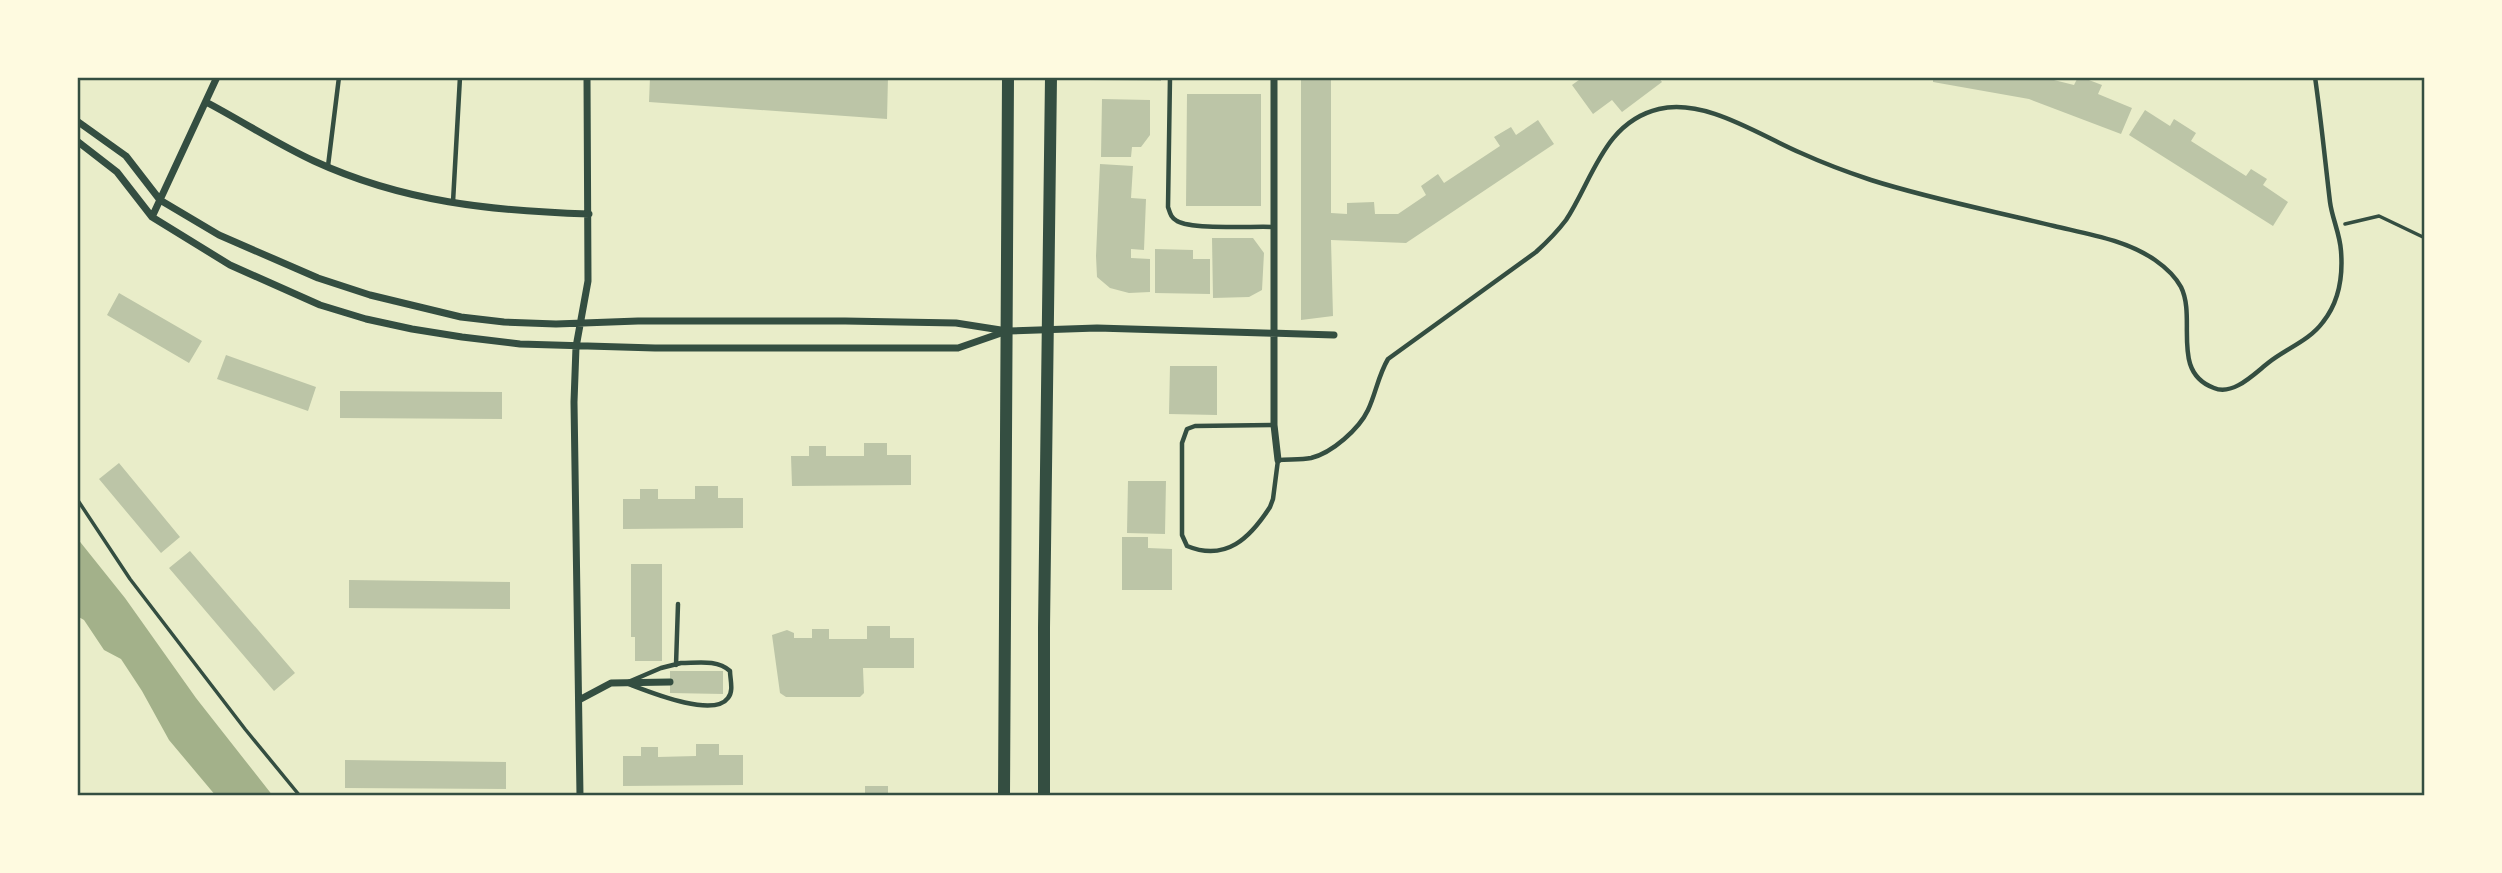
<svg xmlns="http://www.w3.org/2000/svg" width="2502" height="873" viewBox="0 0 2502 873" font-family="Quicksand,sans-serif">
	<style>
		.water { fill: #a3b18a }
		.building { fill: #bcc5a7 }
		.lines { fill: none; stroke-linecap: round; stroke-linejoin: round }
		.path { stroke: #344e41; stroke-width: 3.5 }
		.service { stroke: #344e41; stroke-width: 4.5 }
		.minor { stroke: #344e41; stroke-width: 7 }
		.secondary { stroke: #344e41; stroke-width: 12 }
		.neatline { fill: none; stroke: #344e41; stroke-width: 2.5 }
	</style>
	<rect width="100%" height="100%" fill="#e9edc9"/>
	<!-- water -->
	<path class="water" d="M77 538 125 598 196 698 273 796H216L169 740 142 691 121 659 104 650 84 620 77 616Z"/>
	<!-- building -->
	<path class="building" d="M650 77H888L887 119 649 102Z
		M1089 77H1161V81L1089 80Z
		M1301 77H1331V213L1347 214V203L1374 202 1375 214H1398L1426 195 1421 186 1438 174 1444 183 1500 146 1494 137 1511 127 1516 135 1538 120 1554 144 1406 243 1331 240 1333 316 1301 320Z
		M1583 77H1658L1662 82 1622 112 1612 100 1593 114 1572 85Z
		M1933 77H2050V79L2074 85 2078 77H2081L2102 85 2098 94 2132 108 2121 134 2029 99 1933 82Z
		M1187 94H1261V206H1186Z
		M1102 99 1150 100V135L1141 147H1132L1131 157H1101Z
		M2145 110 2170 126 2174 119 2196 133 2191 141 2246 176 2251 169 2267 179 2263 185 2288 202 2273 226 2129 135Z
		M1100 164 1133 166 1131 198 1146 199 1144 250 1131 249V258L1150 259V292L1129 293 1110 288 1097 277 1096 256Z
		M1212 238H1253L1264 253 1262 290 1249 297 1213 298Z
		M1155 249 1193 250V259H1210V294L1155 293Z
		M119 293 202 341 189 363 107 315Z
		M226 355 316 387 308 411 217 379Z
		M1170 366H1217V415L1169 414Z
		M340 391 502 392V419L340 418Z
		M864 443H887V455H911V485L792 486 791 456H809V446H826V456H864Z
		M119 463 180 537 161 553 99 479Z
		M1128 481H1166L1165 534 1127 533Z
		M695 486H718V498H743V528L623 529V499H640V489H658V499H695Z
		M1122 537H1148V548L1172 549V590H1122Z
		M190 551 295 673 274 691 169 568Z
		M631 564H662V661H635V637H631Z
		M349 580 510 582V609L349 608Z
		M867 626H890V638H914V668H863L864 693 860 697H786L780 693 772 635 787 630 794 633V638H812V629H829V639H867Z
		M670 671H723V694L670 693Z
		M696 744H719V755H743V785L623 786V756H641V747H658V757L696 756Z
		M345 760 506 762V789L345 788Z
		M865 786H888V796H865Z"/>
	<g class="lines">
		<!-- path -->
		<path class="path" d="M2345 224 2379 216 2425 238
			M77 499 130 579 245 729 300 796"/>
		<!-- service -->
		<path class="service" d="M1170 77 1168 207C1170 213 1171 218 1177 221 1192 230 1253 226 1274 227
			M328 166 339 77
			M453 202 460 77
			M1274 425 1195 426 1187 429 1182 443V535L1187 546C1226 562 1250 538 1270 507L1273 499 1278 460C1289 459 1301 460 1311 458 1332 453 1359 429 1368 410 1376 393 1378 376 1388 359L1536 252C1547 242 1557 232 1566 220 1593 179 1604 122 1659 109 1705 98 1759 135 1801 153 1823 163 1847 172 1871 180 1931 199 1993 211 2054 226 2088 234 2126 240 2155 260 2165 267 2175 276 2181 287 2197 319 2170 372 2214 388 2233 396 2254 374 2268 363 2287 348 2309 341 2323 322 2339 302 2343 276 2341 251 2340 234 2332 218 2330 202 2325 160 2321 119 2315 77
			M681 663C697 663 717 659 730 671 730 679 734 691 728 698 713 719 645 690 626 683L661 668Z
			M676 665 678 604"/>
		<!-- minor -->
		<path class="minor" d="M1274 77V425L1278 460
			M206 102C242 121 277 144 314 161 403 202 492 211 589 214
			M77 121 126 156 160 200 219 235 318 278 370 295 461 317 504 322 556 324 638 321H845L956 323 1007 331 1097 328 1334 335
			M77 141 117 172 152 217 230 265 320 305 366 319 412 329 462 337 520 344 655 348H958L1007 331
			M152 217 217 77
			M579 700 611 683 670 682
			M580 796 574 402 576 347 588 281 587 77"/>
		<!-- secondary -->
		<path class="secondary" d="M1004 796 1008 77
			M1044 796V628L1051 77"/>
	</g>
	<!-- border -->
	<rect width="2502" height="873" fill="none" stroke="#fefae0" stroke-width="158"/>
	<rect x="79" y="79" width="2344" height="715" class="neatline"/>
</svg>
